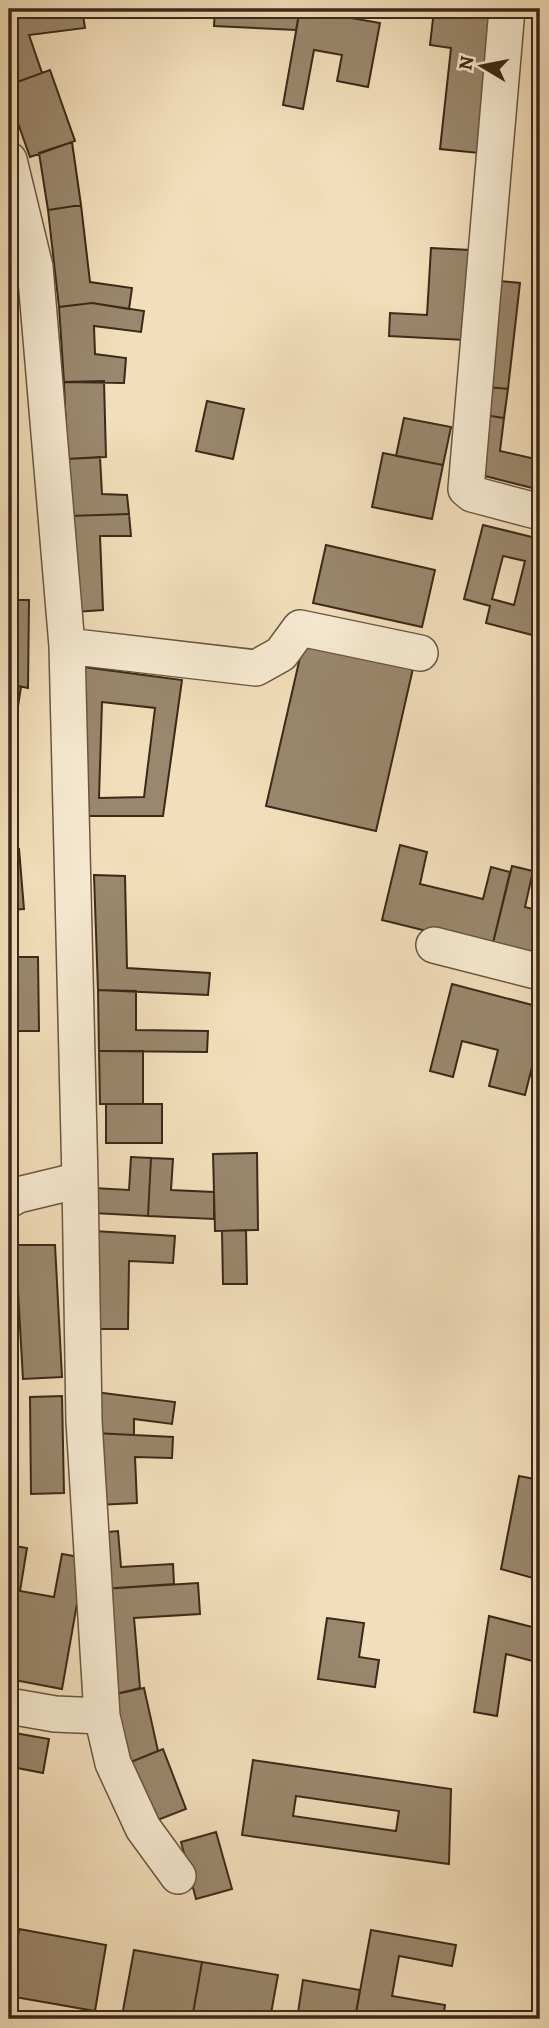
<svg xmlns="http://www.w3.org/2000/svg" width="549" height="2028" viewBox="0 0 549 2028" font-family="Alegreya,serif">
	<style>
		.building { fill: #9a876d; stroke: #3b2919; stroke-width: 2; fill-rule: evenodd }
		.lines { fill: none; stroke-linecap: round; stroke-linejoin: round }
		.minor-casing { stroke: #695641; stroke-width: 38 }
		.minor { stroke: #f7ead2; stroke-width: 35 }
	</style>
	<rect width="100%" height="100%" fill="#f2deba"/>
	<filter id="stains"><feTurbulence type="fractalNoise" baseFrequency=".00286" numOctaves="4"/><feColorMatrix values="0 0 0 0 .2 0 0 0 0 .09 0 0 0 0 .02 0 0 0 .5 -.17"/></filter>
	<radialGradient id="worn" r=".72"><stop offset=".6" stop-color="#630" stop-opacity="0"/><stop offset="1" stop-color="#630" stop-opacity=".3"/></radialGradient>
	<!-- building -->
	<path class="building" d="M53 9H82L85 28 29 35 42 73 9 85V14Z
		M215 9H300L296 30 214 26Z
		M300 9 380 23 368 87 337 81 342 55 314 50 303 109 283 105Z
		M434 10 493 16 479 153 440 149 451 48 430 45Z
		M50 70 75 141 30 157 9 98V85Z
		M72 142 81 205 48 210 39 153Z
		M81 205 90 282 132 288 129 309 92 303 59 307 48 210Z
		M431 248 470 250 465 340 389 336 390 313 427 315Z
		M500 281 520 283 508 389 488 387Z
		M92 303 144 311 141 332 94 326 95 354 126 358 124 383 64 382 59 307Z
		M104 381 106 457 67 459 64 382Z
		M488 387 508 389 504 418 484 415Z
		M207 401 244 409 233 459 196 451Z
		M9 402 11 403 10 515H9Z
		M484 415 504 418 500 451 540 460V490L477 474Z
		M404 418 451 427 443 465 396 456Z
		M383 453 443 465 432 519 372 507Z
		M100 457 102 494 127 495 129 514 70 516 67 459Z
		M129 514 131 536H100L103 610 75 612 70 516Z
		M9 515 12 600H9Z
		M483 525 540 539V620L536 636 486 623 490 606 464 599ZM503 556 525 561 514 605 492 599Z
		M326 545 435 570 422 627 313 603Z
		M9 600H29L28 688 9 684 11 622H9Z
		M304 640 414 664 376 831 266 806Z
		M83 667 182 680 163 816H79ZM102 702 155 708 144 797 99 798Z
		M9 684 21 687 13 738 9 737Z
		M9 766 15 767 9 805Z
		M400 845 427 852 420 884 483 899 491 867 510 872 492 947 382 920Z
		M9 848 19 849 24 909 9 910Z
		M512 866 533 871 525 907 540 911V958L492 947Z
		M94 875 125 876 127 968 210 973 208 995 98 990Z
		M11 957H38L39 1031H12Z
		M452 984 540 1007V1035L525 1095 489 1086 498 1050 462 1041 453 1077 430 1071Z
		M98 990 136 991V1030L208 1031 207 1052 99 1051Z
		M540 1035V1078L530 1075Z
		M99 1051H143V1104H100Z
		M106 1104H162V1143H106Z
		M257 1153 258 1230 215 1231 213 1154Z
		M131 1157 151 1158 148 1216 94 1213V1188L129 1190Z
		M151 1158 173 1159 171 1190 214 1192V1219L148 1216Z
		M246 1230 247 1284H223L222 1231Z
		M94 1231 175 1236 173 1263 129 1261 128 1329H92Z
		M9 1245H55L62 1377 23 1379 18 1292H9Z
		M95 1392 175 1402 172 1424 134 1419V1435L94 1433Z
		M62 1396 64 1493 31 1494 30 1397Z
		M94 1433 173 1437 172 1458 135 1457 137 1503 97 1505Z
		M519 1476 540 1480 538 1526H540V1580L501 1569Z
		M118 1531 121 1567 173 1564 174 1584 102 1589 96 1533Z
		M9 1545 27 1548 20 1591 54 1597 62 1554 85 1558 62 1689 9 1679Z
		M198 1583 200 1614 134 1618 140 1688 112 1695 102 1589Z
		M489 1616 540 1629V1663L506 1654 497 1716 474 1712Z
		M327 1618 364 1623 359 1657 379 1660 375 1687 318 1679Z
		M144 1688 158 1751 126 1764 112 1695Z
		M9 1732 49 1739 43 1773 12 1767 9 1787Z
		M163 1749 186 1809 150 1823 126 1764Z
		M253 1760 451 1789 449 1864 242 1835ZM296 1796 399 1811 396 1831 293 1816Z
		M216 1832 232 1889 196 1899 181 1842Z
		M9 1928 19 1929 9 1990Z
		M19 1929 106 1945 95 2011 9 1996Z
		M371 1930 456 1945 452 1966 399 1956 392 1996 445 2005 443 2019H355Z
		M134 1950 202 1962 192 2019H141L122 2016Z
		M537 1958H540V2004L534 2003Z
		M202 1962 278 1975 270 2019H192Z
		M303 1980 360 1990 355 2019H297Z
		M475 2011 524 2019H473Z"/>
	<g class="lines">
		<!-- minor casing -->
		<g class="minor-casing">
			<path id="minor" d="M507 9 466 489 472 494 540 512
				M9 160 35 267 67 646 80 1180 84 1421 102 1716 113 1763 143 1828 178 1876
				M67 646 256 668 281 654 300 628 420 653
				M434 945 540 972
				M9 1200 18 1195 80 1180
				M9 1706 55 1714 102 1716"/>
		</g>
		<!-- minor -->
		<use href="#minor" class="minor"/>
	</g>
	<!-- margin -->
	<rect width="549" height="2028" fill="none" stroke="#f2deba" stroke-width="35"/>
	<rect x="10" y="10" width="528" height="2007" fill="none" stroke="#3b2919" stroke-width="3.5"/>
	<rect x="18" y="18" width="514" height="1993" fill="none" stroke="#3b2919" stroke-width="2"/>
	<!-- north arrow -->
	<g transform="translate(482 66) rotate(280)" stroke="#f7ead2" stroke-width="5" paint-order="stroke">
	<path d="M0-5L12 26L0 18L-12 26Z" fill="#3b2919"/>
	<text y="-10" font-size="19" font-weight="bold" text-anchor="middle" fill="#3b2919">N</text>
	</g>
	<rect width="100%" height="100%" filter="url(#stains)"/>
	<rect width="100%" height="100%" fill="url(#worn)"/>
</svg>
